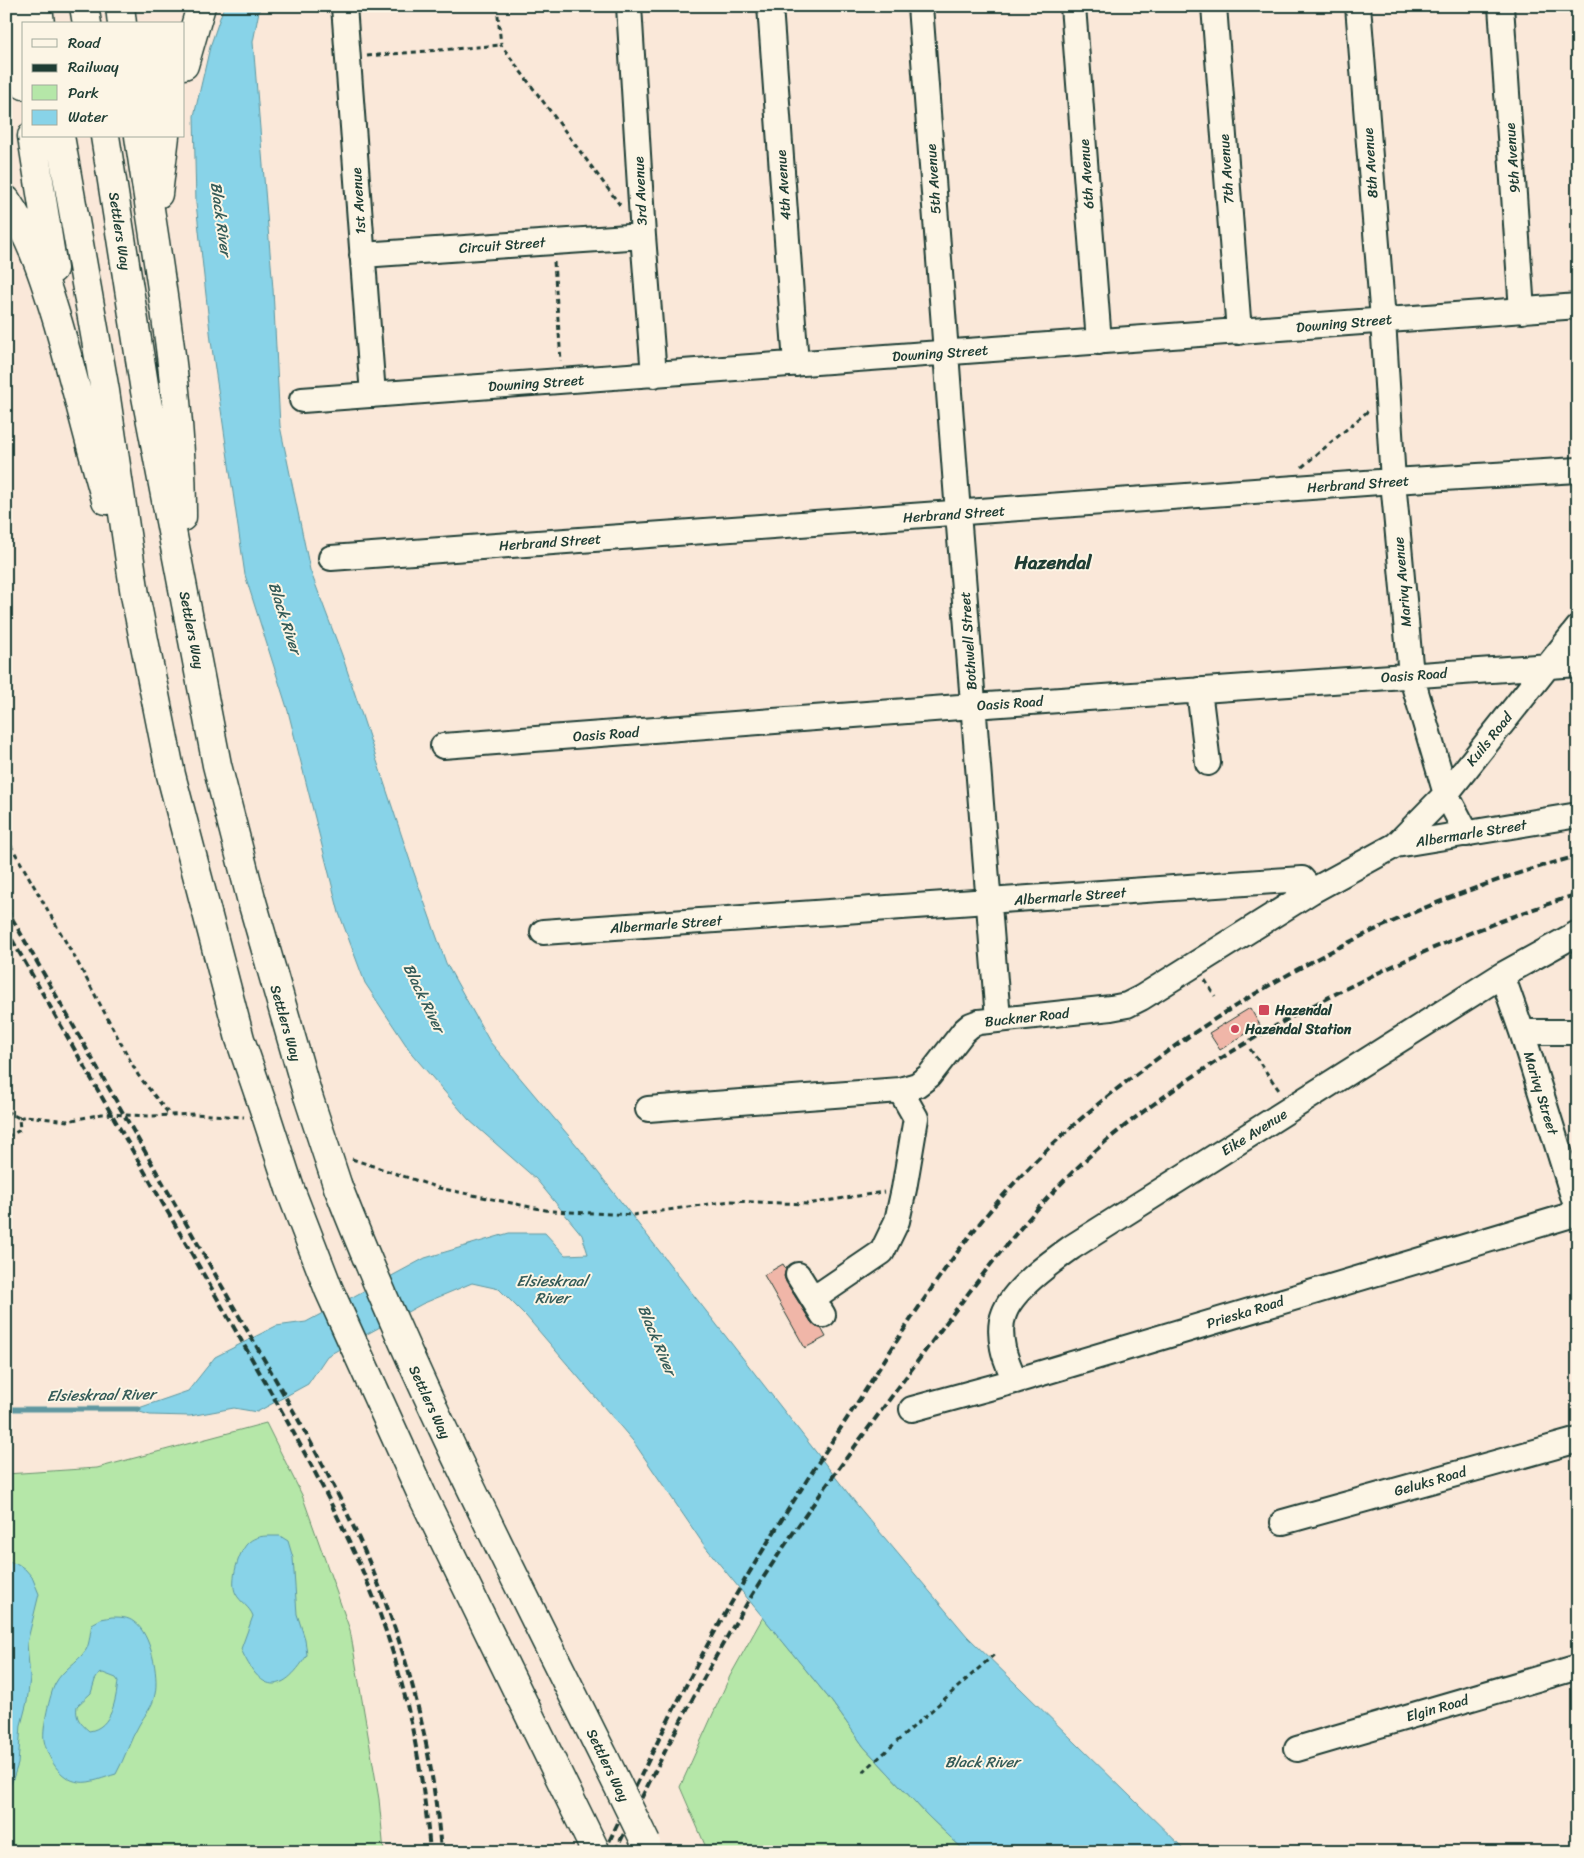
<svg xmlns="http://www.w3.org/2000/svg" width="1584" height="1858" viewBox="0 0 1584 1858" font-family="Sriracha,sans-serif">
	<style>
		.green { fill: #b5e7a8; stroke: #6a926e }
		.water { fill: #88d3e8; stroke: #5e97a0; fill-rule: evenodd }
		.lines { fill: none; stroke-linecap: round; stroke-linejoin: round }
		.stream { stroke: #5e97a0; stroke-width: 5 }
		.building { fill: #f0b6a8; stroke: #1f3d34 }
		.minor-casing { stroke: #1f3d34; stroke-width: 28 }
		.highway-casing { stroke: #1f3d34; stroke-width: 31 }
		.path { stroke: #1f3d34; stroke-width: 3; stroke-dasharray: 5 4; stroke-linecap: butt }
		.minor { stroke: #fcf5e5; stroke-width: 24 }
		.highway { stroke: #fcf5e5; stroke-width: 28 }
		.rail { stroke: #1f3d34; stroke-width: 4; stroke-dasharray: 8 4; stroke-linecap: butt }
		.highway-bridge-casing { stroke: #1f3d34; stroke-width: 31; stroke-linecap: butt }
		.highway-bridge { stroke: #fcf5e5; stroke-width: 28 }
		.poi-dot { fill: #d1495b; stroke: #fcf5e5; stroke-width: 2 }
		.labels { text-anchor: middle; stroke-width: 4; stroke-linejoin: round; paint-order: stroke }
		.street-label { font-size: 14px; fill: #1f3d34; stroke: #fcf5e5 }
		.poi-label { font-size: 14px; font-weight: bold; fill: #1f3d34; stroke: #fcf5e5; text-anchor: start }
		.water-label { font-size: 15px; font-style: italic; fill: #345b58; stroke: #fcf5e5 }
		.district-label { font-size: 19px; font-weight: bold; fill: #1f3d34; stroke: #fcf5e5 }
	</style>
	<rect width="100%" height="100%" fill="#fae8d9"/>
	<filter id="ink" filterUnits="userSpaceOnUse"><feTurbulence type="fractalNoise" baseFrequency=".02" numOctaves="2"/><feDisplacementMap in="SourceGraphic" scale="10" xChannelSelector="R" yChannelSelector="G"/><feConvolveMatrix kernelMatrix="1 2 1 2 8 2 1 2 1" color-interpolation-filters="sRGB"/></filter>
	<g filter="url(#ink)">
		<!-- green -->
		<path class="green" d="M266 1423 302 1495 350 1630 379 1799 384 1852H6V1474L97 1468Z
			M763 1617 832 1702 864 1747 928 1816 966 1852H708L680 1787 730 1676Z"/>
		<!-- water -->
		<path class="water" d="M224 6H260L253 42 273 289 280 426 310 570 342 655 413 870 446 963 490 1042 579 1148 858 1506 967 1636 1187 1852H966L928 1816 864 1747 832 1702 704 1545 633 1441 526 1316 499 1289 472 1283 422 1304 327 1356 308 1384 257 1412 234 1408 190 1416 150 1415 133 1410 188 1391 215 1357 276 1326 306 1322 425 1258 509 1233H545L565 1255 588 1254 582 1235 536 1179 469 1120 412 1054 365 983 339 913 288 711 245 575 211 341 196 203 194 116 210 47Z
			M268 1536H280L288 1541 293 1558 297 1614 305 1639 307 1655C281 1697 260 1692 241 1649L253 1616C250 1607 240 1602 236 1594 229 1582 239 1550 249 1542 255 1537 262 1536 268 1536Z
			M6 1562 18 1564 25 1569 32 1577 39 1594 27 1643 30 1678 27 1702 21 1725 18 1764 6 1799Z
			M112 1617C120 1617 128 1617 134 1622 151 1633 159 1676 155 1694 153 1707 145 1714 139 1725 130 1740 125 1758 116 1774 105 1777 90 1784 79 1782 60 1780 47 1757 44 1740 42 1729 50 1694 55 1684 63 1669 77 1663 86 1650 90 1643 90 1632 92 1624L101 1619ZM103 1673 116 1678 118 1681C116 1699 112 1728 89 1731 80 1723 75 1718 77 1706L91 1693 95 1680 99 1674Z"/>
		<g class="lines">
			<!-- stream -->
			<path class="stream" d="M6 1409H139"/>
		</g>
		<!-- building -->
		<path class="building" d="M1250 1008 1260 1025 1220 1050 1209 1033Z
			M783 1264 786 1269 784 1276 786 1282 811 1322 816 1327 821 1328 826 1337 805 1348 764 1275Z"/>
		<g class="lines">
			<!-- minor casing -->
			<g class="minor-casing">
				<path id="minor" d="M344 6 373 395
					M629 6 643 236 654 375
					M770 6 796 364
					M920 6 958 513 998 1019
					M1073 6 1099 342
					M1214 6 1239 332
					M1358 6 1383 320 1393 481 1411 675 1446 794 1467 834
					M1501 6 1522 311
					M362 255 643 236
					M302 400 1578 306
					M331 558 1393 481 1578 470
					M1199 690 1208 763
					M443 746 973 706 1578 664
					M1396 845 1446 794 1578 628
					M543 932 1302 879 1312 891
					M1502 975 1522 1032 1578 1212
					M1522 1032H1578
					M648 1109 900 1090 917 1085 929 1076 964 1031 971 1025 979 1022 1111 1008 1127 1005 1141 998 1312 891 1396 845 1578 815
					M798 1275 823 1315
					M813 1299 882 1252 897 1221 904 1189 916 1118 900 1090
					M1015 1381C1011 1371 1005 1359 1003 1348 1001 1338 1000 1324 1004 1314 1012 1290 1051 1262 1072 1247L1502 975 1578 933
					M912 1409 1015 1381 1578 1213
					M1283 1522 1578 1440
					M1297 1749 1578 1667"/>
			</g>
			<!-- highway casing -->
			<g class="highway-casing">
				<path id="highway" d="M11 6 24 85
					M38 6 40 24
					M84 6 87 24
					M120 6 122 24
					M184 65 201 6
					M32 136 53 269
					M60 136 105 391 135 595 171 775 240 1039 265 1112
					M105 136 145 391 217 765 251 898 308 1096
					M139 136C157 262 182 389 182 517
					M158 194 165 136
					M6 200C32 238 45 280 58 323 75 382 89 441 106 500
					M338 1187C415 1383 510 1568 604 1757
					M290 1189 329 1290 422 1495 596 1852"/>
			</g>
			<!-- path -->
			<path class="path" d="M497 6 501 45 620 205
				M367 56 501 45
				M554 262 561 361
				M1302 467 1368 411
				M6 837 79 965 138 1075 169 1114
				M1205 980 1215 996
				M1250 1049 1281 1093
				M6 1111 19 1118 20 1130 9 1136 6 1135
				M19 1118 26 1116 67 1121 102 1114 150 1116 194 1114 244 1117
				M352 1159 439 1188 550 1211 633 1215 730 1201 807 1204 884 1192
				M863 1772 997 1652"/>
			<!-- minor -->
			<use href="#minor" class="minor"/>
			<!-- highway -->
			<use href="#highway" class="highway"/>
			<!-- rail -->
			<path class="rail" d="M6 908C76 1030 145 1152 215 1274 273 1377 338 1480 381 1591 414 1675 434 1762 441 1852
				M6 929C73 1047 140 1164 208 1282 266 1385 329 1487 373 1596 405 1677 423 1766 430 1852
				M604 1852C638 1782 671 1712 708 1644 755 1559 808 1478 861 1397 910 1320 959 1240 1023 1174 1071 1123 1127 1079 1185 1039 1304 957 1437 893 1578 856
				M615 1852C648 1784 682 1716 719 1651 775 1551 846 1459 914 1366 974 1285 1033 1203 1111 1137 1146 1108 1183 1083 1220 1059 1332 989 1452 935 1578 894"/>
			<!-- highway-bridge casing -->
			<g class="highway-bridge-casing">
				<path id="highway-bridge" d="M308 1096 338 1187
					M265 1112 290 1189
					M604 1757 646 1843"/>
			</g>
			<!-- highway-bridge -->
			<use href="#highway-bridge" class="highway-bridge"/>
		</g>
	</g>
	<!-- markers -->
	<g class="poi-dot">
		<rect x="1258" y="1004" width="12" height="12" rx="2.5"/>
		<circle cx="1235" cy="1029" r="5"/>
	</g>
	<g class="labels">
		<!-- street labels -->
		<g class="street-label">
			<text transform="translate(1512 158) rotate(-94)" y="5">9th Avenue</text>
			<text transform="translate(1370 163) rotate(-94)" y="5">8th Avenue</text>
			<text transform="translate(1226 169) rotate(-94)" y="5">7th Avenue</text>
			<text transform="translate(1086 174) rotate(-94)" y="5">6th Avenue</text>
			<text transform="translate(933 179) rotate(-94)" y="5">5th Avenue</text>
			<text transform="translate(783 185) rotate(-94)" y="5">4th Avenue</text>
			<text transform="translate(640 191) rotate(-93)" y="5">3rd Avenue</text>
			<text transform="translate(358 201) rotate(-94)" y="5">1st Avenue</text>
			<text transform="translate(120 231) rotate(81)" y="5">Settlers Way</text>
			<text transform="translate(502 245) rotate(-4)" y="5">Circuit Street</text>
			<text transform="translate(1344 323) rotate(-5)" y="5">Downing Street</text>
			<text transform="translate(940 353) rotate(-4)" y="5">Downing Street</text>
			<text transform="translate(536 383) rotate(-4)" y="5">Downing Street</text>
			<text transform="translate(1358 484) rotate(-4)" y="5">Herbrand Street</text>
			<text transform="translate(954 514) rotate(-4)" y="5">Herbrand Street</text>
			<text transform="translate(550 542) rotate(-4)" y="5">Herbrand Street</text>
			<text transform="translate(1402 582) rotate(-95)" y="5">Marivy Avenue</text>
			<text transform="translate(192 630) rotate(79)" y="5">Settlers Way</text>
			<text transform="translate(968 641) rotate(-94)" y="5">Bothwell Street</text>
			<text transform="translate(1414 675) rotate(-4)" y="5">Oasis Road</text>
			<text transform="translate(1010 703) rotate(-4)" y="5">Oasis Road</text>
			<text transform="translate(606 734) rotate(-4)" y="5">Oasis Road</text>
			<text transform="translate(1489 739) rotate(-51)" y="5">Kuils Road</text>
			<text transform="translate(1471 833) rotate(-9)" y="5">Albermarle Street</text>
			<text transform="translate(1070 896) rotate(-4)" y="5">Albermarle Street</text>
			<text transform="translate(666 924) rotate(-4)" y="5">Albermarle Street</text>
			<text transform="translate(1027 1017) rotate(-6)" y="5">Buckner Road</text>
			<text transform="translate(286 1023) rotate(74)" y="5">Settlers Way</text>
			<text transform="translate(1541 1093) rotate(73)" y="5">Marivy Street</text>
			<text transform="translate(1254 1132) rotate(-32)" y="5">Eike Avenue</text>
			<text transform="translate(1245 1312) rotate(-17)" y="5">Prieska Road</text>
			<text transform="translate(430 1402) rotate(65)" y="5">Settlers Way</text>
			<text transform="translate(1430 1481) rotate(-16)" y="5">Geluks Road</text>
			<text transform="translate(1437 1708) rotate(-16)" y="5">Elgin Road</text>
			<text transform="translate(608 1765) rotate(64)" y="5">Settlers Way</text>
		</g>
		<!-- poi labels -->
		<g class="poi-label">
			<text x="1275" y="1015">Hazendal</text>
			<text x="1245" y="1034">Hazendal Station</text>
		</g>
		<!-- water labels -->
		<g class="water-label">
			<text transform="translate(221 219) rotate(82)" y="5">Black River</text>
			<text transform="translate(285 618) rotate(72)" y="5">Black River</text>
			<text transform="translate(424 998) rotate(64)" y="5">Black River</text>
			<text x="552" y="1286">Elsieskraal<tspan x="552" dy="17">River</tspan></text>
			<text transform="translate(657 1340) rotate(67)" y="5">Black River</text>
			<text transform="translate(101 1395) rotate(-1)" y="5">Elsieskraal River</text>
			<text x="982" y="1767">Black River</text>
		</g>
		<!-- district labels -->
		<g class="district-label">
			<text x="1053" y="569">Hazendal</text>
		</g>
	</g>
	<!-- margin -->
	<rect width="1584" height="1858" fill="none" stroke="#fcf5e5" stroke-width="25"/>
	<rect x="12" y="12" width="1559" height="1833" fill="none" stroke="#1f3d34" stroke-width="2" filter="url(#ink)"/>
	<!-- legend -->
	<rect x="22" y="22" width="162" height="115" fill="#fcf5e5" stroke="#a4ab9e"/>
	<rect x="32" y="39" width="25" height="8" fill="#fcf5e5" stroke="#a4ab9e"/>
	<text x="68" y="48" font-size="15" fill="#1f3d34">Road</text>
	<rect x="32" y="64" width="25" height="8" fill="#1f3d34" stroke="#a4ab9e"/>
	<text x="68" y="72" font-size="15" fill="#1f3d34">Railway</text>
	<rect x="32" y="85" width="25" height="15" fill="#b5e7a8" stroke="#a4ab9e"/>
	<text x="68" y="98" font-size="15" fill="#1f3d34">Park</text>
	<rect x="32" y="110" width="25" height="15" fill="#88d3e8" stroke="#a4ab9e"/>
	<text x="68" y="122" font-size="15" fill="#1f3d34">Water</text>
</svg>
